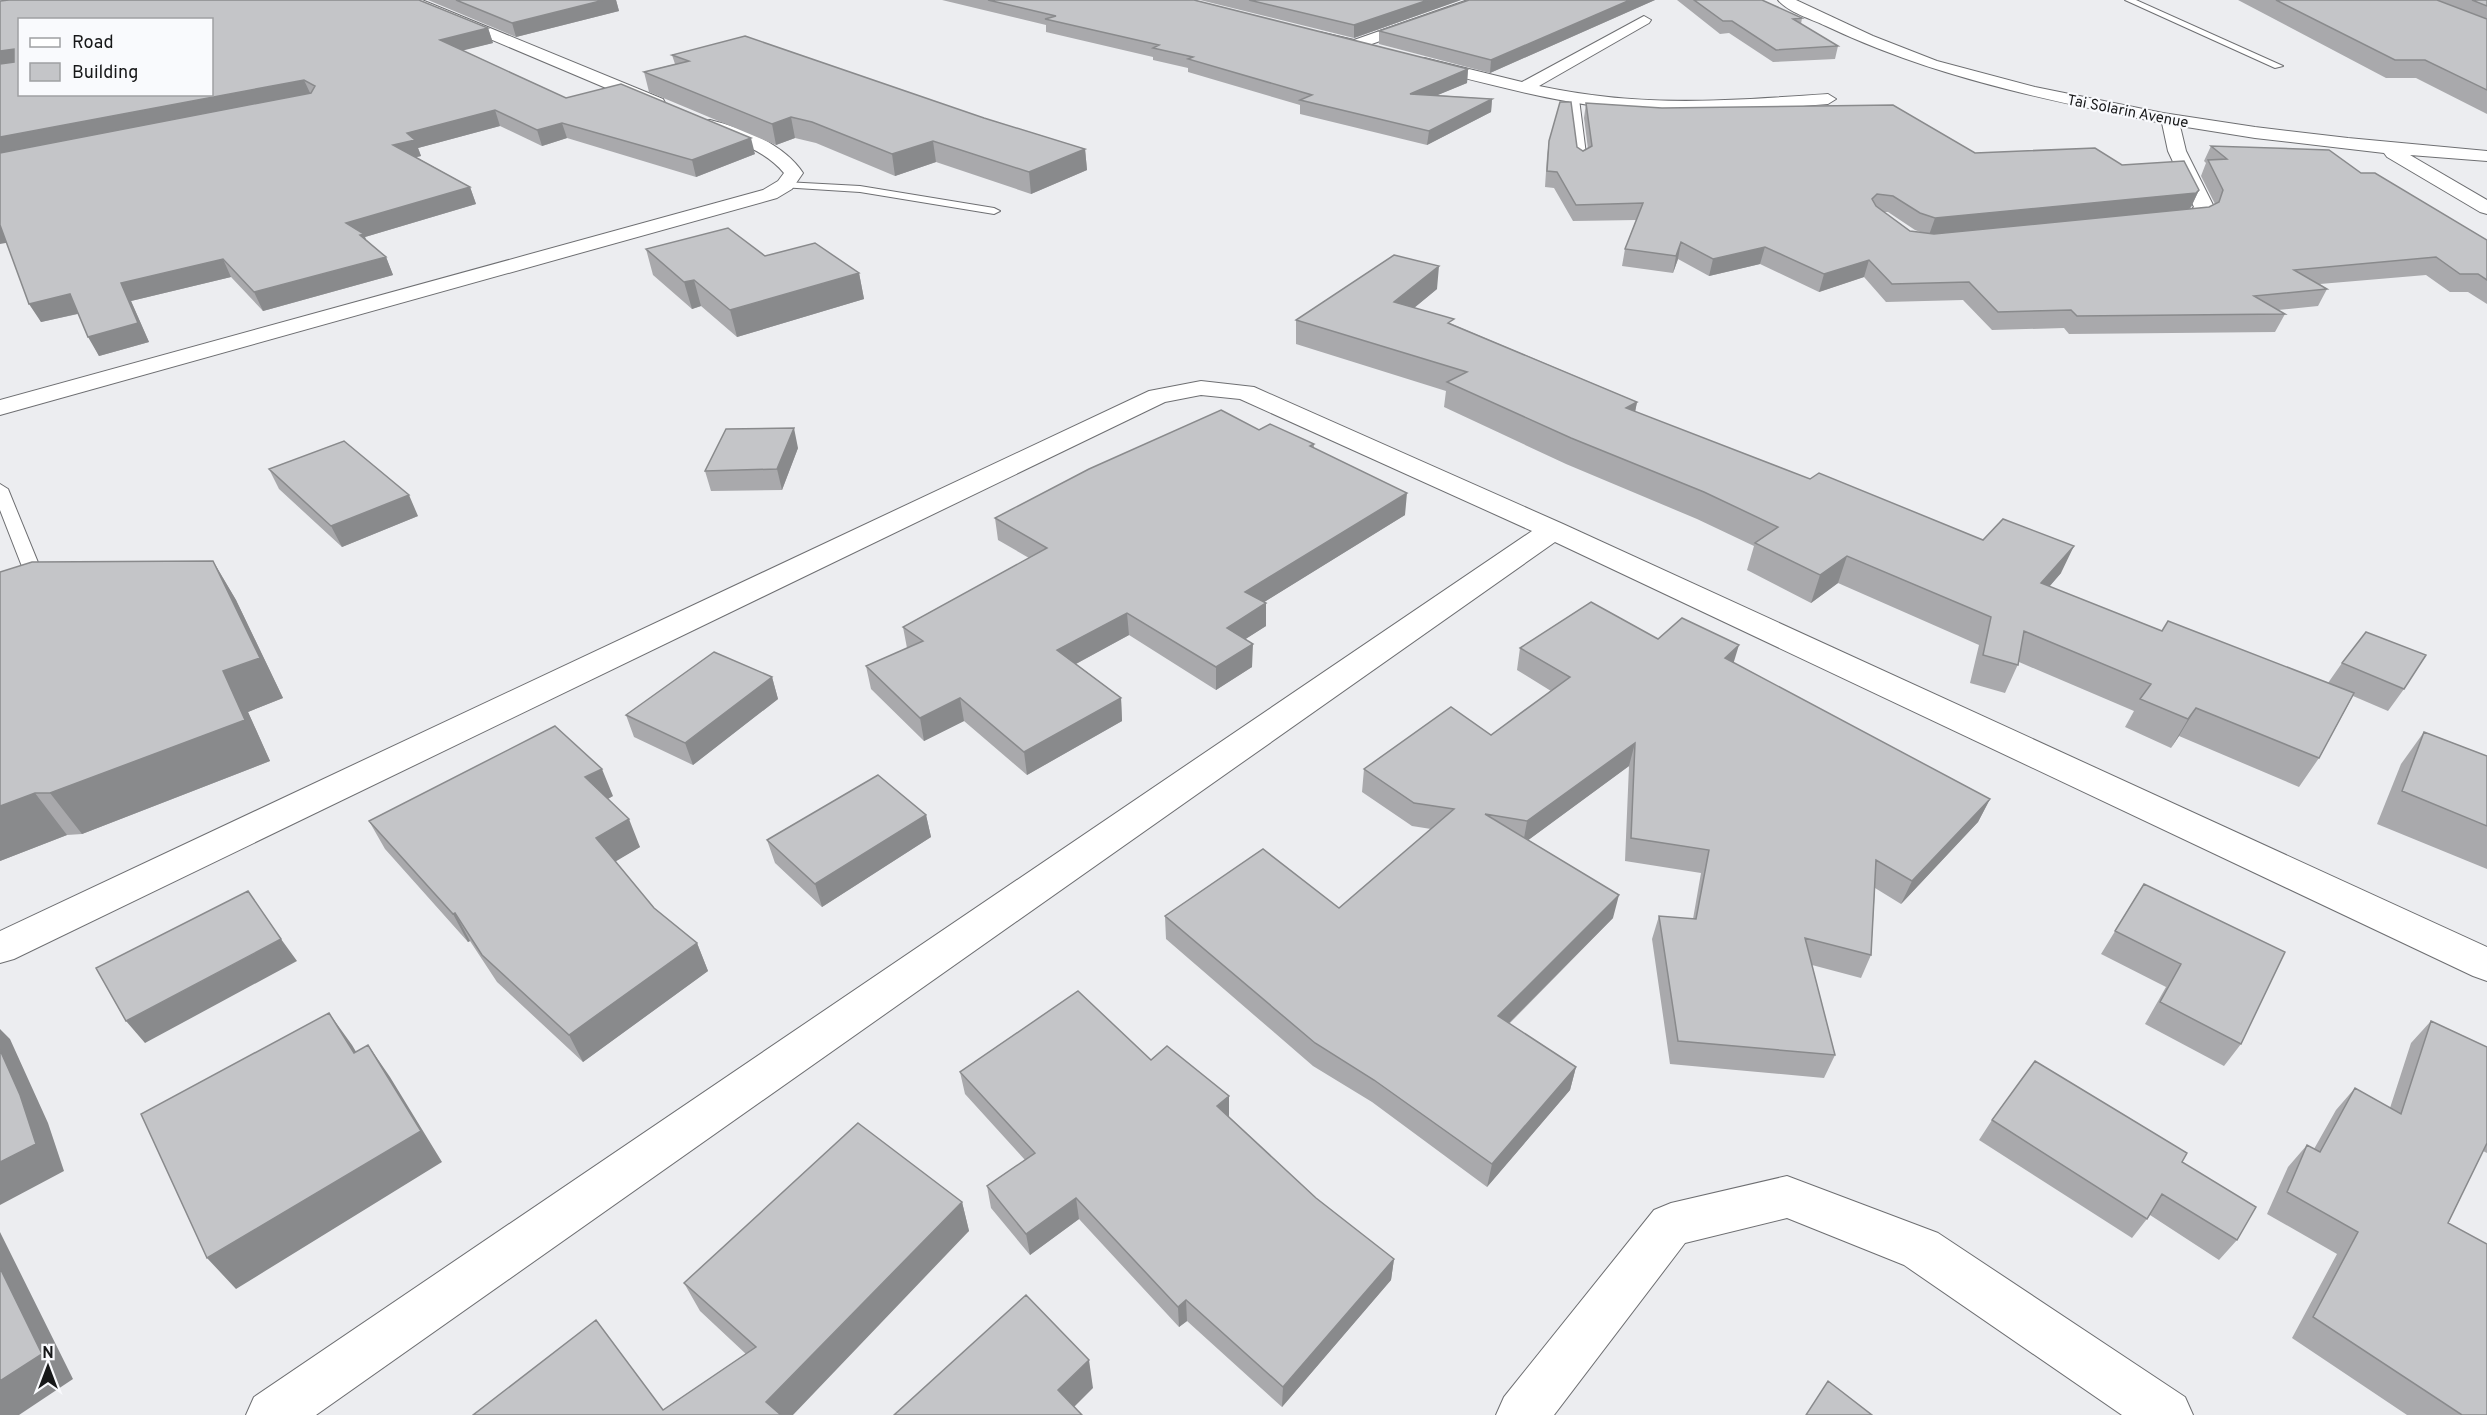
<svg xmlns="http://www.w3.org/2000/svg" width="2487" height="1415" viewBox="0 0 2487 1415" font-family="Overpass,sans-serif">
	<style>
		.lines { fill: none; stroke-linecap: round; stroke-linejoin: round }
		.service-casing { stroke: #6e6f72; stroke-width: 2 }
		.minor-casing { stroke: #6e6f72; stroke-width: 2 }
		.service { fill: #fff; fill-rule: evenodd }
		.minor { fill: #fff; fill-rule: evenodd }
		.wall { fill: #a9a9ac; fill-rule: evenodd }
		.shaded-wall { fill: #898a8c }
		.building { fill: #c4c5c8; stroke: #898a8c; stroke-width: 1.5; fill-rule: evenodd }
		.labels { text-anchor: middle; stroke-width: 4.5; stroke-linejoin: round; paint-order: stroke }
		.far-street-label { font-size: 15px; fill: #171819; stroke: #f9fafd }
	</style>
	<rect width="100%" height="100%" fill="#ecedf0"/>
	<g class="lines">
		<!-- service casing -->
		<g class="service-casing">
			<path id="service" d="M2125 0H2136L2283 66 2275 68Z
				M1574 96 1579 99 1587 162 1582 165 1577 162 1569 99Z
				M785 182 860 186 994 208 1000 211 994 214 860 192 781 187 779 185Z
				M0 484 8 489 48 587 45 591H33L30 587 0 510Z"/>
		</g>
		<!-- minor casing -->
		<g class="minor-casing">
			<path id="minor" d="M403 0H422L663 99 665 103 657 108 651 107 405 3Z
				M1468 0H1488L1486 3 1355 50 1314 39 1312 36 1319 32 1354 40Z
				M1778 0H1796L1873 36 1937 61 2035 87 2163 113 2255 127 2348 138 2487 151V161L2410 155 2487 200V214L2480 212 2387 157 2384 153 2255 138 2180 126 2186 151 2214 207C2208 225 2175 229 2158 225L2155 221 2158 217 2189 212 2194 207 2168 151 2162 123C2046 100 1933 77 1826 26 1811 19 1788 12 1778 0Z
				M1644 16 1651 20 1649 23 1539 86C1642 108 1725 101 1828 94L1836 99 1828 104C1770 108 1713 115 1655 112 1574 108 1496 86 1418 66L1416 63 1424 58 1522 82Z
				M710 120C743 128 784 144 803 173L792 189 777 198 0 415V400L763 190 778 181 784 173C764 149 732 140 704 129L701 125 704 121Z
				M1201 381 1254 387 1563 524 2487 947V981L2473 976 1555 542 316 1415H246L254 1397 1532 531 1240 399 1201 395 1165 402 14 959 0 963V931L1149 391Z
				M1787 1176 1938 1233 2185 1397 2193 1415H2122L1904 1265 1787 1218 1685 1243 1554 1415H1496L1504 1397 1654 1210 1671 1203Z"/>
		</g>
		<!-- service -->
		<use href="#service" class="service"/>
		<!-- minor -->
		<use href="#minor" class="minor"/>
	</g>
	<!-- wall -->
	<path class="wall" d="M428 0H616L619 11 516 37Z
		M942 0H1194L1468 69 1467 83 1437 95 1492 99 1491 112 1427 145 1300 114V105L1188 72V68L1153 60V57L1046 32V25Z
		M1200 0H1461L1354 38Z
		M1469 0H1655L1490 73 1379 44V31Z
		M1677 0H1762L1802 18 1801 24 1838 46 1835 59 1773 62 1729 33 1720 34Z
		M2238 0H2487V114L2416 78H2386Z
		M0 1 488 28 493 43 462 50 566 98 755 154 696 177 567 138 542 146 500 126 418 148 421 156 416 157 470 187 476 204 365 237 366 241 386 257 393 275 263 311 231 277 131 301 149 342 99 356 78 314 41 322 7 243Z
		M672 55 984 118 1085 149 1087 170 1031 194 936 162 895 176 816 143 795 138 776 145 649 92 644 72 675 64Z
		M1586 103 1975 153 2122 165 2199 190 2191 207 2189 209 2209 207 2215 204 2201 176 2206 163 2204 161 2211 146 2361 173 2487 240V304L2468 292H2450L2426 275 2320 284 2327 289 2318 306 2278 310 2285 314 2275 332 2069 334 2064 328 1992 330 1963 300 1886 302 1864 277 1819 292 1760 264 1709 276 1678 259 1673 273 1622 266 1625 249 1636 220 1573 221 1554 188 1545 187 1547 156 1549 141 1577 147 1583 151 1588 149 1584 118ZM1883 212H1888L1915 230 1923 233 1910 231Z
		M646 249 765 256 859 273 864 299 737 337 701 306 692 309 653 275Z
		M1437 289 1414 308 1637 402 1635 412 1810 479 2061 573 2049 587 2162 631 2328 683 2342 663 2404 689 2388 711 2353 696 2319 758 2299 787 2179 736 2171 748 2125 727 2134 711 2019 662 2005 693 1970 683 1979 645 1838 583 1811 603 1747 570 1754 546 1697 519 1566 464 1444 407 1446 391 1296 344V320Z
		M1259 430 1314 444V448L1405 515 1264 602 1266 626 1245 639 1252 667 1216 690 1129 635 1076 664 1121 698 1122 721 1027 775 964 721 924 741 871 689 866 666 907 648 903 627 1029 558 998 540 995 518Z
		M798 448 782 490 711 491 705 471Z
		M269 469 418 516 342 547 279 489Z
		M213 561 236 600 283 698 248 712 270 761 82 834 67 835 0 861V572Z
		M1658 639 1734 663 1990 799 1978 822 1901 904 1875 888 1871 955 1861 978 1812 965 1835 1055 1824 1078 1670 1064 1652 939 1659 916 1693 919 1701 873 1625 861 1629 766 1528 840 1613 918 1509 1024 1576 1067 1570 1090 1487 1187 1372 1102 1313 1066 1166 939 1165 916 1339 908 1431 829 1412 826 1362 792 1364 769 1491 735 1551 691 1517 670 1520 648Z
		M772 677 778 699 693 765 634 737 626 715Z
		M2424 732 2487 756V869L2377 824 2401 764Z
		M613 796 608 799 640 847 615 861 654 908 697 943 708 971 583 1062 497 982 470 941 468 942 385 849 369 821Z
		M926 815 931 837 822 907 775 863 767 840Z
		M2144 884 2241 1044 2224 1066 2145 1024 2166 987 2101 954Z
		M2431 1021 2487 1047V1153L2483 1151 2448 1223 2487 1415H2407L2292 1338 2337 1254 2267 1214 2288 1167 2307 1145 2314 1149 2336 1110 2355 1088 2390 1108 2411 1043Z
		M1151 1060 1229 1096V1117L1316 1198 1394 1259 1391 1280 1282 1407 1187 1321 1179 1327 1079 1219 1030 1255 991 1208 987 1186 1025 1160 965 1094 960 1072Z
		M1992 1120 2182 1162 2237 1240 2219 1260 2150 1215 2132 1238 1979 1140Z
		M962 1202 969 1231 663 1410 746 1354 700 1311 684 1283Z"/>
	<!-- shaded-wall -->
	<path class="shaded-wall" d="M604 0H616L619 11 516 37 512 23Z
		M1428 0H1461L1354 38V25Z
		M1630 0H1655L1490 73 1491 60Z
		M488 28 493 43 445 55 440 40Z
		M14 49 20 60 0 66V51Z
		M1468 69 1467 83 1409 107 1410 94Z
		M304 80 311 95 0 155V137Z
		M1492 99 1491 112 1427 145 1429 131Z
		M495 110 500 126 418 148 421 156 400 161 393 145 407 133Z
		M791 117 795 138 776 145 772 124Z
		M562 123 567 138 542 146 537 130Z
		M751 138 755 154 696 177 692 160Z
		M933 141 936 162 895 176 892 154Z
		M1085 149 1087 170 1031 194 1029 172Z
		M470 187 476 204 365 237 371 252 346 223Z
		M2199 190 2191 207 2189 209 1929 235 1935 218Z
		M0 225H1L11 242 0 244Z
		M1681 242 1678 259 1673 273 1676 256Z
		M1765 247 1760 264 1709 276 1713 259Z
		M386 257 393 275 263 311 254 292Z
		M223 259 231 277 131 301 149 342 99 356 88 337 121 283Z
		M1869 260 1864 277 1819 292 1824 274Z
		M1439 266 1437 289 1392 326 1394 302Z
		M859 273 864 299 737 337 730 310Z
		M694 280 701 306 692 309 684 282Z
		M70 294 81 313 41 322 29 304Z
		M1637 402 1632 427 1626 408Z
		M794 428 798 448 782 490 777 469Z
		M1407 493 1405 515 1245 614V592Z
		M409 495 418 516 342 547 331 526Z
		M2074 546 2061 573 2028 611 2041 583Z
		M1847 556 1838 583 1811 603 1820 575Z
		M213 561 236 600 283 698 248 712 270 761 82 834 50 793 223 671Z
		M1266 603V626L1227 651V628Z
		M1127 613 1129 635 1059 673 1057 650Z
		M1253 644 1252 667 1216 690V667Z
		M1739 645 1732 668 1725 658Z
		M772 677 778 699 693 765 685 743Z
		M960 698 964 721 924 741 920 718Z
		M1121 698 1122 721 1027 775 1024 752Z
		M2196 708 2179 736 2171 748 2188 719Z
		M1635 743 1629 766 1523 844 1527 821Z
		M602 769 613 796 596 805 585 777Z
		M35 793 67 835 0 861V806Z
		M1990 799 1978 822 1901 904 1912 881Z
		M926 815 931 837 822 907 815 884Z
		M629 819 640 847 608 866 596 838Z
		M1619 895 1613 918 1493 1039 1498 1016Z
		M455 913 470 941 468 942 453 914Z
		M281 939 297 961 145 1043 126 1021Z
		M697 943 708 971 583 1062 569 1035Z
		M329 1013 352 1045 376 1085 354 1053Z
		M0 1029 10 1039 48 1123 64 1171 0 1205Z
		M368 1045 390 1077 442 1162 236 1289 207 1258Z
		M1576 1067 1570 1090 1487 1187 1492 1164Z
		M1229 1096V1118L1217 1106Z
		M1076 1198 1079 1219 1030 1255 1026 1234Z
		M962 1202 969 1231 793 1415H773L766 1402Z
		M0 1232 73 1379 19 1415H0Z
		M1394 1259 1391 1280 1282 1407 1283 1387Z
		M1186 1300 1187 1321 1179 1327 1178 1307Z
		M1089 1360 1093 1388 1066 1415 1058 1390Z"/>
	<!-- building -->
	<path class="building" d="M9 0H419L488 28 440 40 566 98 621 84 751 138 692 160 562 123 537 130 495 110 407 133 415 140 393 145 470 187 346 223 364 234 360 235 386 257 254 292 223 259 121 283 138 323 88 337 70 294 29 304 0 225V153L311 93 315 86 304 80 0 137V64L14 62V49L0 51V1ZM20 20H212V94H20Z
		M456 0H604L512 23Z
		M988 0H1194L1468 69 1410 94 1492 99 1429 131 1300 100 1312 95 1188 59 1193 57 1153 48 1159 45 1045 19 1056 16Z
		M1249 0H1428L1354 25Z
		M1469 0H1630L1491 60 1379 31Z
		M1694 0H1762L1802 18 1793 19 1838 46 1776 50 1732 21H1723Z
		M2276 0H2437L2487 19V90L2425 60H2395Z
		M2472 0H2487V6Z
		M745 36 984 118 1085 149 1029 172 933 141 892 154 812 122 791 117 772 124 644 72 689 61 672 55Z
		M1560 102H1571L1577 147 1583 151 1592 146 1586 103 1662 108 1893 105 1975 153 2095 148 2122 165 2184 161 2199 190 2196 193 1935 218 1920 213 1893 196 1877 194 1872 199 1876 206 1910 231 1934 234 2209 207 2219 202 2223 190 2208 160 2227 159 2211 146 2329 150 2361 173H2375L2487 240V280L2478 274H2460L2436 257 2294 270 2327 289 2254 296 2285 314 2077 316 2071 310 1998 312 1969 282 1892 284 1869 260 1824 274 1765 247 1713 259 1681 242 1676 256 1625 249 1643 203 1576 205 1557 172 1547 171 1549 141Z
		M728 228 765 256 815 243 859 273 730 310 694 280 684 282 646 249Z
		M1394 255 1439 266 1394 302 1454 319 1448 323 1637 402 1626 408 1810 479 1819 473 1983 540 2003 519 2074 546 2041 583 2162 631 2168 621 2354 693 2319 758 2196 708 2188 719 2140 699 2151 684 2024 631 2018 665 1983 655 1991 617 1847 556 1820 575 1755 543 1778 527 1704 492 1571 438 1447 382 1467 372 1296 320Z
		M1221 410 1259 430 1270 424 1314 444 1310 446 1407 493 1245 592 1266 603 1227 628 1253 644 1216 667 1127 613 1057 650 1121 698 1024 752 960 698 920 718 866 666 923 641 903 627 1047 548 995 518 1089 469Z
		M794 428 777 469 705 471 726 429Z
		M344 441 409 495 331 526 269 469Z
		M213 561 260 658 223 671 245 720 50 793H35L0 806V572L32 562Z
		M1591 602 1658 639 1682 618 1739 645 1725 658 1990 799 1912 881 1876 860 1871 955 1805 938 1835 1055 1678 1041 1659 916 1696 919 1709 850 1631 838 1635 743 1527 821 1485 814 1619 895 1498 1016 1576 1067 1492 1164 1374 1080 1315 1043 1165 916 1263 849 1339 908 1454 809 1414 803 1364 769 1451 707 1491 735 1570 677 1520 648Z
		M2366 632 2426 655 2404 689 2342 663Z
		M714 652 772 677 685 743 626 715Z
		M555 726 602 769 585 777 629 819 596 838 654 908 697 943 569 1035 482 955 455 913 453 914 369 821Z
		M2424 732 2487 756V826L2402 791Z
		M878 775 926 815 815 884 767 840Z
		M2144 884 2285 952 2241 1044 2160 1002 2181 964 2115 931Z
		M248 891 281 939 126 1021 96 968Z
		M1078 991 1151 1060 1167 1046 1229 1096 1217 1106 1316 1198 1394 1259 1283 1387 1186 1300 1178 1307 1076 1198 1026 1234 987 1186 1035 1153 960 1072Z
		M329 1013 354 1053 368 1045 421 1131 207 1258 141 1114Z
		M2431 1021 2487 1047V1143L2448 1223 2487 1244V1415H2462L2313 1317 2358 1232 2287 1192 2307 1145 2320 1152 2355 1088 2401 1114Z
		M0 1050 20 1095 36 1144 0 1162Z
		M2035 1061 2187 1153 2182 1162 2256 1207 2237 1240 2162 1194 2147 1219 1992 1120Z
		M858 1123 962 1202 766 1402 781 1415H473L596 1320 663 1410 756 1347 684 1283Z
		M0 1268 42 1354 0 1381Z
		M1026 1295 1089 1360 1058 1390 1082 1415H894Z
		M1828 1381 1872 1415H1806Z"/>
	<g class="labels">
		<!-- far-street labels -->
		<g class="far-street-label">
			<text transform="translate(2128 111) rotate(11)" y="5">Tai Solarin Avenue</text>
		</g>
	</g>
	<!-- legend -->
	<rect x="18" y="18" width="195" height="78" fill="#f9fafd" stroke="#9fa0a2" stroke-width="1.5"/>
	<rect x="30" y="38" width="30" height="9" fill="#ffffff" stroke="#9fa0a2" stroke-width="1.5"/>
	<text x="72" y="48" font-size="18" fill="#171819">Road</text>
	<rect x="30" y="63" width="30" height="18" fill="#c4c5c8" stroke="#9fa0a2" stroke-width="1.5"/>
	<text x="72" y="78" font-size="18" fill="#171819">Building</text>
	<!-- north arrow -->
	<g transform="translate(48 1367)" stroke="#f9fafd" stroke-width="4.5" paint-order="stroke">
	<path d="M0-4.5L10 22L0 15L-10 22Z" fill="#171819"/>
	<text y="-9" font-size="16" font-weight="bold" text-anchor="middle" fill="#171819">N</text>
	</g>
</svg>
